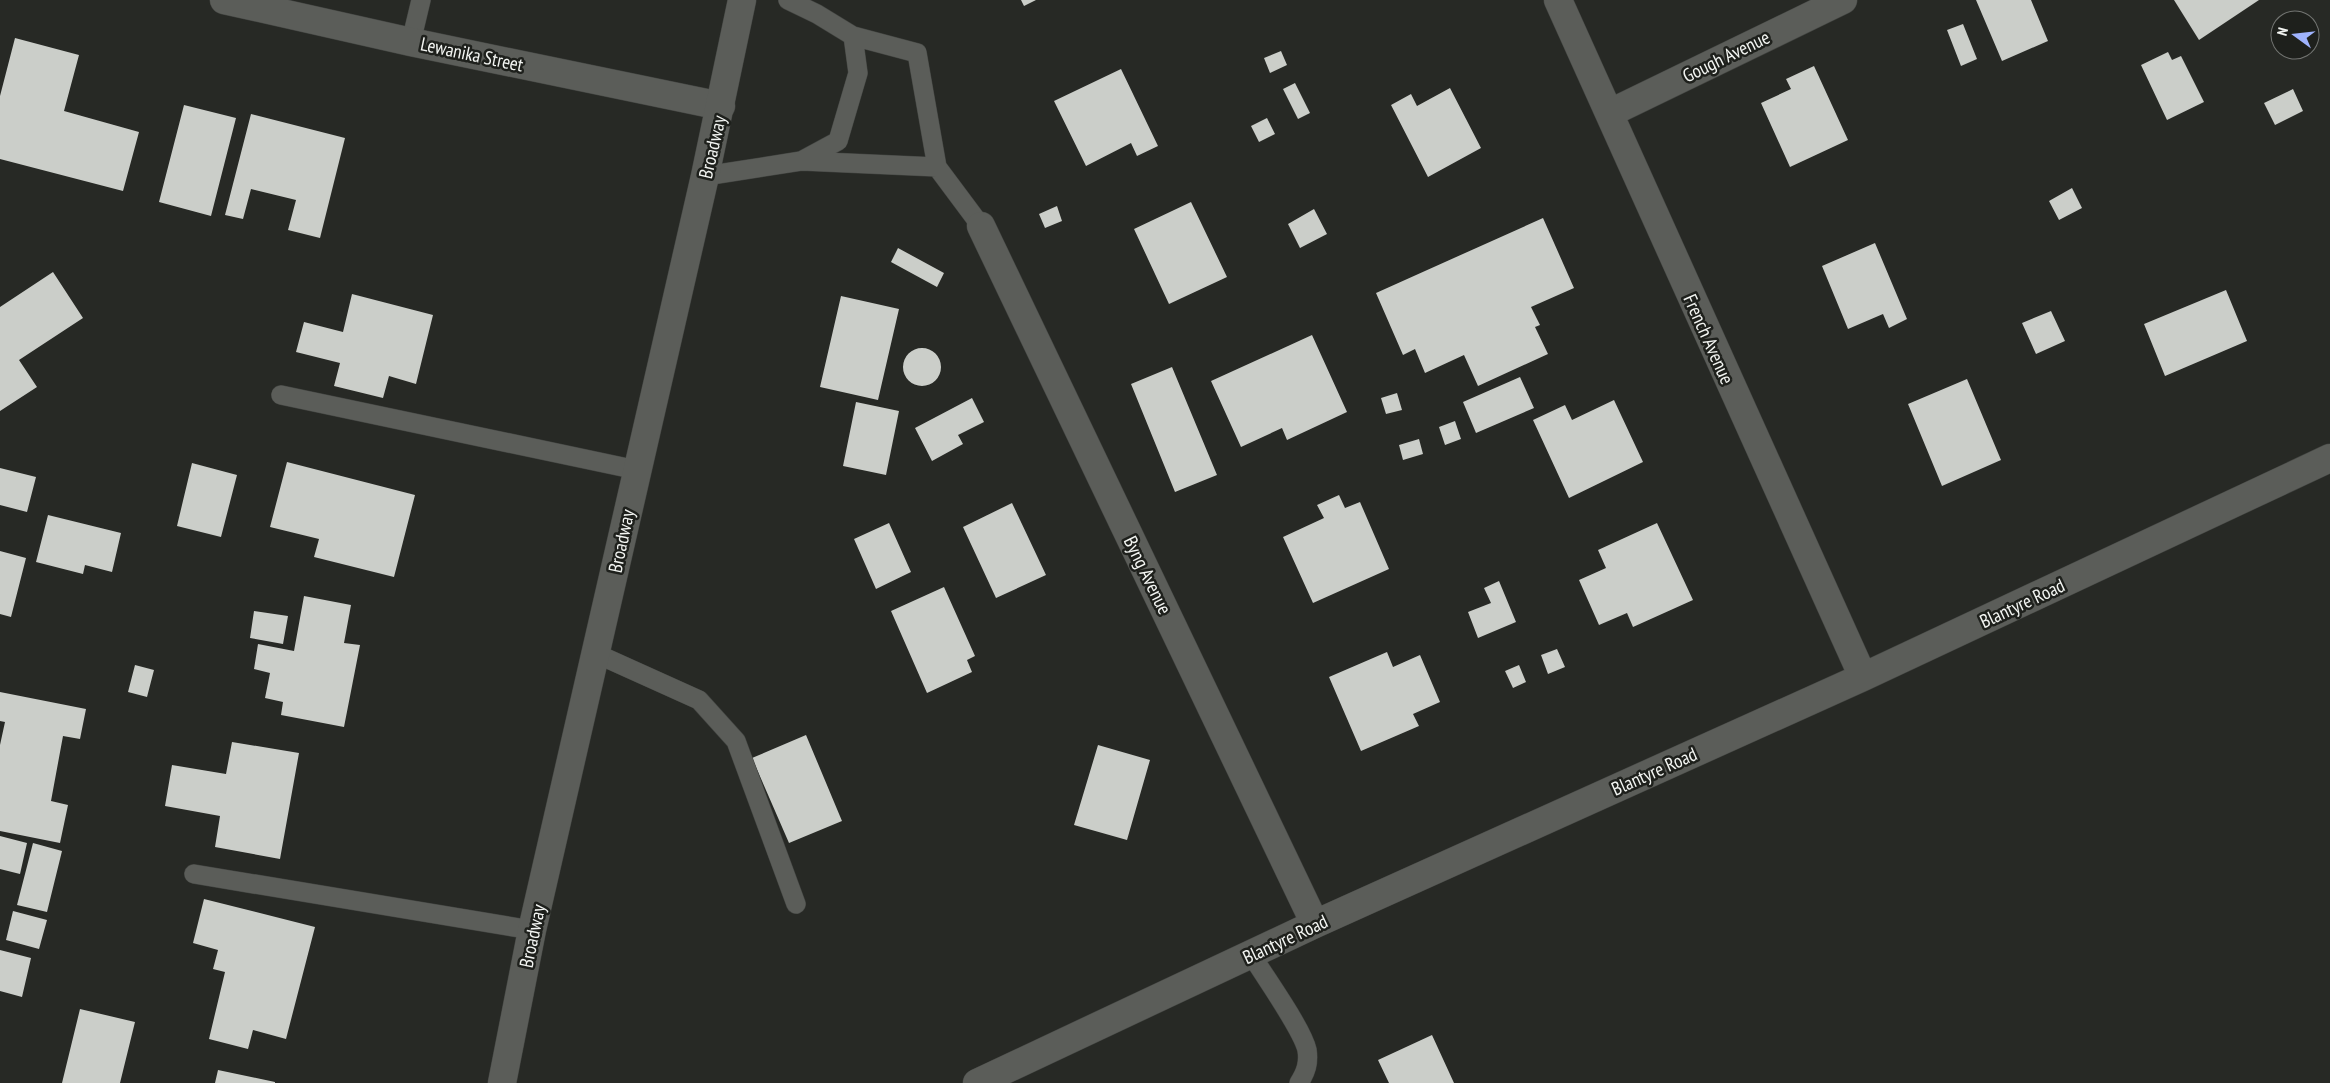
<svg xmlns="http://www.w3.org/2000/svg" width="2330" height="1083" viewBox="0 0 2330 1083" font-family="'PT Sans Narrow',sans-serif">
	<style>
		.building { fill: #cbcec9 }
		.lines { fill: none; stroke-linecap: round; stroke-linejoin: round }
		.lane-casing { stroke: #424441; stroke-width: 20 }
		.street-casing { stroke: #424441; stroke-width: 29 }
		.secondary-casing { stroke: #424441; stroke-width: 29 }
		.lane { stroke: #5b5d59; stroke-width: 19 }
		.street { stroke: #5b5d59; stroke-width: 28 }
		.secondary { stroke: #5b5d59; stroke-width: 28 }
		.labels { text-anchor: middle; stroke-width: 5; stroke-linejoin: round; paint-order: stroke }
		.street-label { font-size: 19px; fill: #f3f5f2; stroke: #1e201c }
	</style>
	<rect width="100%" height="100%" fill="#272925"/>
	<!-- building -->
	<path class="building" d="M1021 0H1036L1024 6Z
		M1976 0H2031L2048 41 2002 61Z
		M2174 0H2259L2199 40Z
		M1963 24 1977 59 1961 66 1947 30Z
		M15 38 79 55 64 111 139 132 123 191 0 159V96Z
		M1281 51 1287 65 1270 73 1264 58Z
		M2168 52 2172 60 2181 56 2204 102 2167 120 2141 65Z
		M1814 66 1848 140 1790 167 1761 103 1791 89 1786 79Z
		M1121 69 1158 146 1137 156 1131 143 1086 166 1054 101Z
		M1295 83 1310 113 1298 119 1283 89Z
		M1450 88 1481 148 1428 177 1391 105 1411 94 1417 106Z
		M2293 89 2303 111 2275 125 2264 103Z
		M184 105 236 118 211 216 159 202Z
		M251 114 345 138 320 238 288 230 296 200 251 189 243 219 225 215Z
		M1267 118 1275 134 1259 142 1251 126Z
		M2072 188 2082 208 2059 220 2049 201Z
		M1191 202 1227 277 1169 304 1134 229Z
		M1057 206 1062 221 1045 228 1039 214Z
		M1314 209 1327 234 1300 248 1288 224Z
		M1543 218 1574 288 1531 307 1540 325 1535 327 1548 354 1478 386 1464 355 1425 373 1415 349 1403 355 1376 293Z
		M1875 243 1907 319 1889 328 1883 314 1848 329 1822 266Z
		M898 248 944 273 937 287 891 262Z
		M53 272 83 318 19 360 37 387 0 411V307Z
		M2226 290 2247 341 2165 376 2144 324Z
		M352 294 433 315 416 384 389 376 383 398 334 386 340 363 296 352 304 322 343 332Z
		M841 296 899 309 878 400 820 387Z
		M2051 311 2065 341 2036 354 2022 323Z
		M1312 335 1347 412 1287 440 1282 428 1241 447 1211 381Z
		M903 367a19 19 0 1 1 38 0a19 19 0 1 1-38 0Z
		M1172 367 1217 475 1175 492 1131 384Z
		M1520 377 1534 408 1476 433 1463 402Z
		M1967 379 2001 460 1942 486 1908 404Z
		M1397 393 1402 410 1386 414 1381 398Z
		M972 398 984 422 958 435 963 444 932 461 915 428Z
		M1614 400 1643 462 1569 498 1533 420 1565 405 1572 420Z
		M856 402 899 411 886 475 843 466Z
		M1455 421 1461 439 1445 445 1439 427Z
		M1419 439 1423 454 1403 460 1399 445Z
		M287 462 415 495 394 577 314 557 319 539 270 527Z
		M192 463 237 475 221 537 177 526Z
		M0 468 36 477 27 512 0 505Z
		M1339 495 1345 508 1360 502 1389 569 1313 603 1283 537 1324 518 1317 505Z
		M1012 503 1046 575 996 598 963 527Z
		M48 515 121 533 112 572 85 565 83 574 36 562Z
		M889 523 911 572 876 589 854 539Z
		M1657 523 1693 600 1633 627 1627 613 1599 625 1579 580 1606 568 1598 550Z
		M0 551 26 558 11 617 0 614Z
		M1499 581 1516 622 1478 638 1468 612 1491 603 1484 588Z
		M944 587 975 656 967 660 972 672 927 693 891 611Z
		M304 596 351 605 344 643 360 645 344 727 281 715 283 702 265 698 270 673 254 669 258 644 294 651Z
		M254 611 288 616 283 644 250 638Z
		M1557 649 1565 667 1548 674 1541 655Z
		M1387 652 1393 667 1420 655 1440 702 1413 714 1419 726 1361 751 1329 677Z
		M135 665 154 670 147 697 128 692Z
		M1519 665 1526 682 1513 688 1505 671Z
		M0 692 86 709 80 739 63 736 51 801 68 805 60 843 0 831V745L5 722 0 721Z
		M806 735 842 821 789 843 752 758Z
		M232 742 299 753 280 859 215 847 220 816 165 806 172 765 226 774Z
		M1098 745 1150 760 1127 840 1074 825Z
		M0 836 27 843 20 874 0 869Z
		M33 843 62 851 47 912 17 905Z
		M204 899 315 927 286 1039 253 1030 248 1049 209 1039 225 972 213 969 218 950 193 943Z
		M13 911 47 920 39 949 6 940Z
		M0 950 31 958 22 997 0 991Z
		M80 1009 135 1022 120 1083H62Z
		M1432 1035 1454 1083H1389L1378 1060Z
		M218 1070 275 1082V1083H215Z"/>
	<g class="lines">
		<!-- lane casing -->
		<g class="lane-casing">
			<path id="lane" d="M853 36 917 53 937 167 981 226
				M411 42 421 0
				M802 161 937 167
				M705 176 801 161 838 141 858 73 853 36 817 14 788 0
				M281 395 637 470
				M597 654 699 700 736 741 796 904
				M194 874 532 930
				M1251 954C1264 976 1302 1028 1307 1050 1309 1063 1306 1072 1299 1083"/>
		</g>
		<!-- street casing -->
		<g class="street-casing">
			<path id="street" d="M224 0 411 42 721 106
				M1558 0 1863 677
				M1610 113 1843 0
				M981 226 1315 924
				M977 1083 1315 924 1863 677 2330 458"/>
		</g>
		<!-- secondary casing -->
		<g class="secondary-casing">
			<path id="secondary" d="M502 1083 532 930 705 176 742 0"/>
		</g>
		<!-- lane -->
		<use href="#lane" class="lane"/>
		<!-- street -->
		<use href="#street" class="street"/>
		<!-- secondary -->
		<use href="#secondary" class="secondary"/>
	</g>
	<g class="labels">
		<!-- street labels -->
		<g class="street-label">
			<text transform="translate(472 54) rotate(12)" y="7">Lewanika Street</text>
			<text transform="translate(1726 56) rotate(-26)" y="7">Gough Avenue</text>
			<text transform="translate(712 147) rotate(-77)" y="7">Broadway</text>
			<text transform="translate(1709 339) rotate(66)" y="7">French Avenue</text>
			<text transform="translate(621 541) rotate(-78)" y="7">Broadway</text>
			<text transform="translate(1148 575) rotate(64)" y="7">Byng Avenue</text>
			<text transform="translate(2022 603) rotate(-25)" y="7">Blantyre Road</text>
			<text transform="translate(1654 771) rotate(-24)" y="7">Blantyre Road</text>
			<text transform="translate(532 936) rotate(-78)" y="7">Broadway</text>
			<text transform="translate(1285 939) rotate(-25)" y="7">Blantyre Road</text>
		</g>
	</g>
	<!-- north arrow -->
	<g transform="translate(2295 35) rotate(285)"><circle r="24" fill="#1e201c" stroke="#737572"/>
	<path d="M0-4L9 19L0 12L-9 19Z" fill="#9fb3fd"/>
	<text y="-8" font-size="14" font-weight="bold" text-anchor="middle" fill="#f3f5f2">N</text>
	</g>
</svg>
